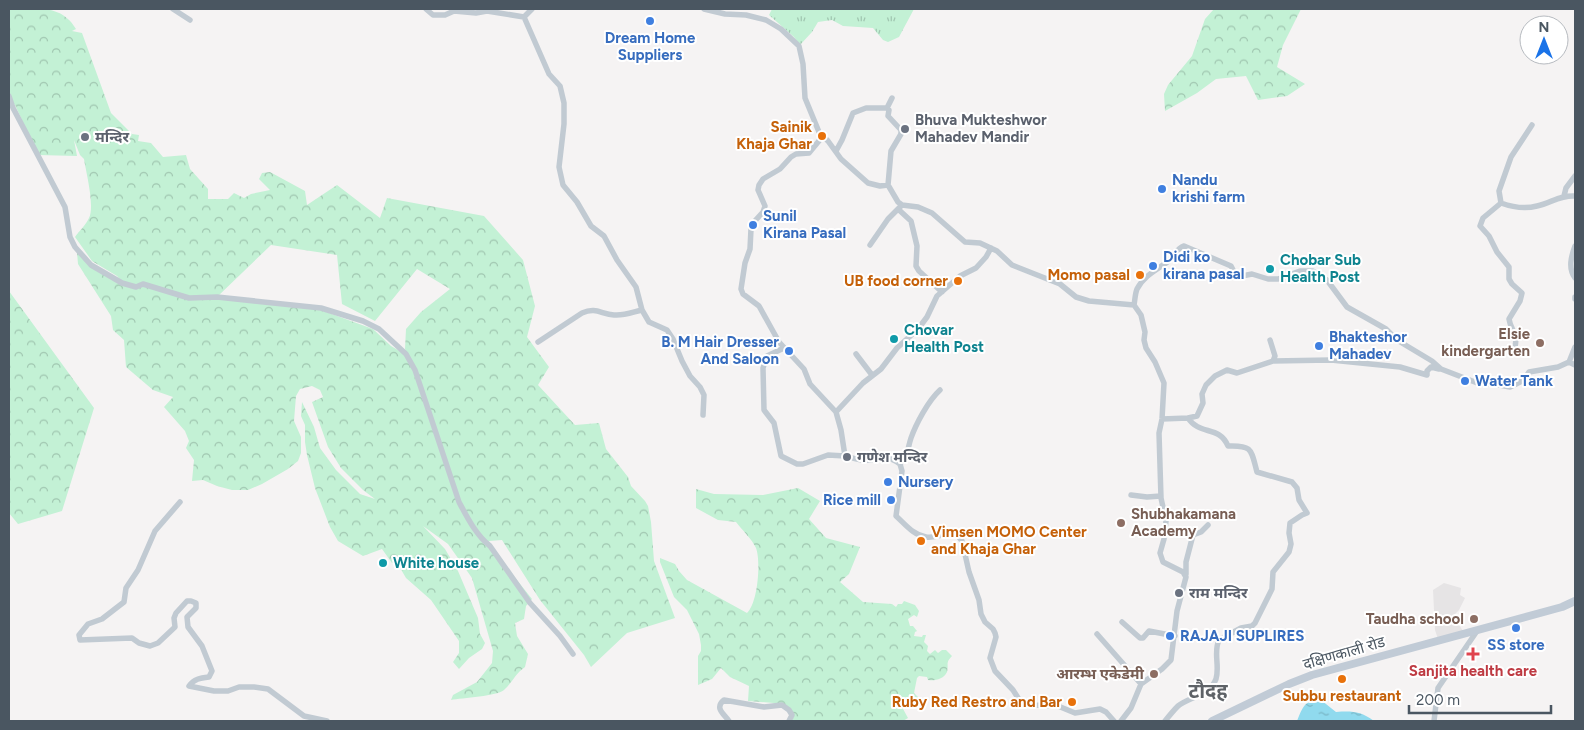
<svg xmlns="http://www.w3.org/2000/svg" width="1584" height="730" viewBox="0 0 1584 730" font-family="Figtree,'Noto Sans Devanagari',sans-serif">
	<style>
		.education { fill: #e6e4e5 }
		.grass { fill: url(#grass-tufts) }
		.forest { fill: url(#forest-crowns); fill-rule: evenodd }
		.water { fill: url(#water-ripples) }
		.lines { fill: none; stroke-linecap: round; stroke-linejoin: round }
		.street { stroke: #c1cad2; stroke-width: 5.5 }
		.secondary { stroke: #c1cbd6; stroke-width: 8 }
		.shop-dot { fill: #3f7fe0; stroke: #fff; stroke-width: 2 }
		.worship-dot { fill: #6b7280; stroke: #fff; stroke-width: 2 }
		.food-dot { fill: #e8710a; stroke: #fff; stroke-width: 2 }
		.culture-dot { fill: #0f9aa8; stroke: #fff; stroke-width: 2 }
		.education-dot { fill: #8d6e63; stroke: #fff; stroke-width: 2 }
		.health-dot { fill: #e0444e; stroke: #fff; stroke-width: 2 }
		.labels { text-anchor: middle; stroke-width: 4; stroke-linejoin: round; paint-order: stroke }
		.shop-label { font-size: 15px; font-weight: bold; fill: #366cbe; stroke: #fff; text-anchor: start }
		.worship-label { font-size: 15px; font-weight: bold; fill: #5b616d; stroke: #fff; text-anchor: start }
		.food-label { font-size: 15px; font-weight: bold; fill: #c56008; stroke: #fff; text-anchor: end }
		.culture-label { font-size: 15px; font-weight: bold; fill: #0d838f; stroke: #fff; text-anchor: start }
		.education-label { font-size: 15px; font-weight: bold; fill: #785e54; stroke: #fff; text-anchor: end }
		.street-label { font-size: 15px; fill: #4a5661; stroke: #fff }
		.health-label { font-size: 15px; font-weight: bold; fill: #be3a42; stroke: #fff }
		.district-label { font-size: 20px; font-weight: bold; fill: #5f6368; stroke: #fff }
	</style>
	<defs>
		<pattern id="grass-tufts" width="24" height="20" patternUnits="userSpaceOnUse" patternTransform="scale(1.25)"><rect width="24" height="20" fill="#c3f1d5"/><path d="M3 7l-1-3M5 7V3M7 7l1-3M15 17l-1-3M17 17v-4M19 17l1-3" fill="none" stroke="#a0c6b0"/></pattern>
		<pattern id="forest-crowns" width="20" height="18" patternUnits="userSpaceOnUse" patternTransform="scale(1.25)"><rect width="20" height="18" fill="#c3f1d5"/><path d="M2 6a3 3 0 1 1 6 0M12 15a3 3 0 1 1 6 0" fill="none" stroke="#a0c6b0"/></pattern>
		<pattern id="water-ripples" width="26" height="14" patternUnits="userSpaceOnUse" patternTransform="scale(1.25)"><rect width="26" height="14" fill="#90daee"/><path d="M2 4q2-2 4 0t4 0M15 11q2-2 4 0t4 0" fill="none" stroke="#78b4c4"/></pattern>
	</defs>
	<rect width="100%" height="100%" fill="#f5f3f3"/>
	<!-- education -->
	<path class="education" d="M1444 583 1461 588 1460 595 1465 598 1459 610 1453 616 1463 631 1438 639 1435 630 1433 590Z"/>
	<!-- grass -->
	<path class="grass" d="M772 9H914L899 37 888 42 883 40 873 28 843 26 832 20 818 22 812 32 800 45 794 37 769 15Z"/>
	<!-- forest -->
	<path class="forest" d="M9 9C35 9 61 3 76 29L72 31 82 33 111 113 132 134 139 135 138 141 151 143 163 157 186 155 190 169 208 189V199H228L234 193 244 198 251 194 270 190 259 179 262 173 270 172 305 191 307 205 337 185 380 218 387 198 484 216 523 260 535 306 527 337 549 367 538 385 575 425 599 423 606 449 628 477 631 486 645 501 648 506 651 522 654 561 675 618 627 633 591 667 584 655 540 600 502 540 489 541 490 546 532 599 526 606 524 619 515 623 517 636 528 654 525 667C514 675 513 682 504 690 498 696 462 698 451 700L453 695 477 682 492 663 493 651 472 578 448 544 423 526 445 549 458 571 478 618 480 634 485 643 482 649 469 658 459 669 453 662 459 653V641L431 600 406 578 396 561 392 563 382 549 363 556 338 541 330 527 315 488 307 455 305 442V425L301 416 302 402 314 427 320 448 336 470 360 494 375 499 363 490 341 468 328 447 312 402 323 397 320 390 312 386 300 389 296 396 294 421 301 437V453L298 461 288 469 262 484 248 490H232L217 486 203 480 192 481 194 460 186 448 189 441 185 431 164 407 173 397 153 390 126 367 124 340 113 330 111 316 78 264 77 252 89 266 124 284 117 276 92 261 75 237C79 231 86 225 89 218 95 206 86 172 84 159L80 155 74 140 77 156 38 155 15 105 9 99ZM271 245 337 255 342 304 375 321 417 269 450 289 421 312 406 329 405 349 408 356 391 346 373 329 318 309 217 297Z
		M1214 9H1301L1283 45 1277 67 1305 84 1287 96 1258 100 1246 76 1216 79 1197 93 1165 111 1164 94 1168 85 1192 56 1205 19Z
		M9 291 94 408 62 511 18 524 9 513Z
		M798 488 820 501 809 519 826 538 860 547 849 574 840 582 863 602 892 604 896 607 898 604H902L904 601 915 605 919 611 917 617 914 615 908 619 910 626H913L917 631 915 632 914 636 922 637 923 635H926L924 642 928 646 927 651 930 654 935 650 938 653 942 650H946L952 656C945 663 949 664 947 672 944 679 935 681 928 680L927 677 919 676 917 678 914 693 919 698 913 700H905L902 707 908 718 903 721H792L794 716 787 706 774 703 748 701 749 686 730 677 721 668 712 679 698 685V656L701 651V645L699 634 687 610 674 597 660 562V558L675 564 679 571 687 580 747 613C758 603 761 561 756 548 752 539 742 530 736 522L718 520 696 508V489L714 494 763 495Z"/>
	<!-- water -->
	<path class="water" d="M1321 700 1336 712C1352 711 1360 711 1374 721H1297C1303 707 1304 700 1321 700Z"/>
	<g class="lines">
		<!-- street -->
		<path class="street" d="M173 9 190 20
			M426 9 433 15H445L454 11 476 13 487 11 524 17 532 9
			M704 9 725 14 746 15 766 20 781 29 799 46 803 64 805 98 819 132 828 141 841 159 868 183 880 186 888 185 898 202 902 205 918 207 932 213 965 242 980 243 997 251 1012 265 1060 284 1076 297 1089 301 1134 305 1141 315 1145 332 1144 340 1146 348 1155 362 1164 383 1162 419 1159 433 1161 498 1166 521 1164 539 1160 553 1163 562 1183 572 1186 577 1177 611 1171 660 1162 669 1141 684 1131 708 1121 721
			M524 17 549 74 560 86 564 103V124L559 167 563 185 577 202 591 226 604 236 617 260 636 287 642 310 649 322 667 330 673 339 682 361 690 376 700 387 704 395 703 415
			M9 96 13 108 65 207 70 237 75 247 91 265 122 283 136 287 143 284 189 298 217 297 321 308 363 321 379 329 406 354 415 370 459 502C467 517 476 535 490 546L530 603 560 636 573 654
			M887 108 889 110 888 116 901 130V134L891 151 888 185
			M1532 125 1511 157 1499 191 1501 203C1512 207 1526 209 1537 206 1551 203 1560 195 1575 196
			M823 136 809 153 796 154 791 157 780 169 763 179 759 185 758 190 765 206 763 212 753 223 751 229 750 249 745 263 741 289 743 294 759 306 779 342 804 369 810 384 836 412
			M836 151 842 140 853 113 866 108H887L892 98
			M1564 196 1566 188 1575 176
			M1501 203 1483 218 1480 226 1489 236 1497 252 1509 267V279L1512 284 1522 293 1520 301 1509 319C1511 332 1518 332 1515 347
			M898 209 911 221 917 246 916 266 919 271 942 292
			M870 245 888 219 901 206
			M1575 246C1571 257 1568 268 1575 278
			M991 248 986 257 976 268 960 276 937 296 927 317 918 329 897 348 881 369 863 383 836 412 841 430 845 456C853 458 860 461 869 460 884 458 887 455 900 464L902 471 896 516C905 524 913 535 926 537 936 539 948 530 958 536L962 541 969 572 979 600 981 614 985 622 993 629 995 633 996 637 990 658 995 671 1013 690 1020 701 1033 705 1058 706 1075 713 1100 709 1106 712 1114 721
			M1575 297V299
			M1134 305C1135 300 1135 294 1137 289 1144 275 1159 269 1170 260 1175 255 1177 248 1184 246L1231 266 1235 274 1242 276 1252 274 1268 279H1278L1300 271H1313L1327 280 1347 307 1386 329 1397 340 1432 361 1441 369 1480 384H1494L1510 387 1524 380 1529 372 1558 367 1569 362 1575 365
			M538 342 582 313C596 307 601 314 614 315 624 316 633 312 642 310
			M784 348 767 356 763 368 764 410 774 423 781 456 797 464H803L828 455 845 456
			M856 354 872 375
			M1273 361 1331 360 1400 367 1427 375V371L1431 367 1439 369
			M1569 362 1575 347
			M1188 418 1197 416 1203 403 1202 394 1206 385 1215 376 1227 370 1237 373 1273 361 1275 356 1270 340
			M1162 419 1188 418C1200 436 1219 425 1228 446 1253 445 1251 450 1257 472L1292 482 1297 488 1299 500 1307 513 1302 515 1290 523 1289 533 1291 544 1289 552 1273 572 1272 589 1255 623 1252 626 1241 628 1219 640C1213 652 1220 666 1216 679 1210 695 1190 697 1178 706 1173 711 1169 716 1165 721
			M900 464C909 454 907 450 911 438 916 424 928 401 940 390
			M1131 495 1147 497 1161 496
			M180 502 155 531 138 570 126 588 124 602 102 619 88 624 79 635 80 640 132 638 139 643 150 646 158 643 175 627 174 618 176 613 187 601H191L196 603V608L187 617 188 627 202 646 212 671 209 677C200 678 194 679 189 686L214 691H228L239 687H254L268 689 304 716 327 721
			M1186 574V562L1193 535 1201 532 1208 525
			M1122 622 1140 638H1143L1149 631 1175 636
			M1097 634 1141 684
			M729 721C724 714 714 708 724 700L764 707 782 705 789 710 792 715 789 721
			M1434 721 1438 688 1477 631"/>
		<!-- secondary -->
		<path class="secondary" d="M1212 721 1289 684 1312 675 1562 607 1575 601"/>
	</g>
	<!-- markers -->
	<g class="shop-dot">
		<circle cx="650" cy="21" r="5"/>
		<circle cx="1162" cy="189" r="5"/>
		<circle cx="753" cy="225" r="5"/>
		<circle cx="1153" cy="266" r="5"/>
		<circle cx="1319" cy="346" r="5"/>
		<circle cx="789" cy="351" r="5"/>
		<circle cx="1465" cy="381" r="5"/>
		<circle cx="888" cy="482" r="5"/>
		<circle cx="891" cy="500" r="5"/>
		<circle cx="1516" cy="628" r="5"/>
		<circle cx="1170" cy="636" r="5"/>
	</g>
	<g class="worship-dot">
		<circle cx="905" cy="129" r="5"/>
		<circle cx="85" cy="137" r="5"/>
		<circle cx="847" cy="457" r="5"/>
		<circle cx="1179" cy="593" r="5"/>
	</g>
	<g class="food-dot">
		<circle cx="822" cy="136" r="5"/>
		<circle cx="1140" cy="275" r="5"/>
		<circle cx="958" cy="281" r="5"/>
		<circle cx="921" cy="541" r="5"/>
		<circle cx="1342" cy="679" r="5"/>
		<circle cx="1072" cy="702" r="5"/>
	</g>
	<g class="culture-dot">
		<circle cx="1270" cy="269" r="5"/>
		<circle cx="894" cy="339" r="5"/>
		<circle cx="383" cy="563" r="5"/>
	</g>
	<g class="education-dot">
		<circle cx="1540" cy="343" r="5"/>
		<circle cx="1121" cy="523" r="5"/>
		<circle cx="1474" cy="619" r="5"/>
		<circle cx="1154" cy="674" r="5"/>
	</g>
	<path class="health-dot" d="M1470.5 646.5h5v5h5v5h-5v5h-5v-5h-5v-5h5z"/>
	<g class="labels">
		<!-- shop labels -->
		<g class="shop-label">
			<text x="650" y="43" text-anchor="middle">Dream Home<tspan x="650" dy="17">Suppliers</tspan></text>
			<text x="1172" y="185">Nandu<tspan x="1172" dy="17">krishi farm</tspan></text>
			<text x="763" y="221">Sunil<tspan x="763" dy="17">Kirana Pasal</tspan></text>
			<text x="1163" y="262">Didi ko<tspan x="1163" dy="17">kirana pasal</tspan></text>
			<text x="1329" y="342">Bhakteshor<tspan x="1329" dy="17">Mahadev</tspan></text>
			<text x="779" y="347" text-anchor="end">B. M Hair Dresser<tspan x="779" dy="17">And Saloon</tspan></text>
			<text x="1475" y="386">Water Tank</text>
			<text x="898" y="487">Nursery</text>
			<text x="881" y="505" text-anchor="end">Rice mill</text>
			<text x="1180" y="641">RAJAJI SUPLIRES</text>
			<text x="1516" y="650" text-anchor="middle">SS store</text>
		</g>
		<!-- worship labels -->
		<g class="worship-label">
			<text x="915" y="125">Bhuva Mukteshwor<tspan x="915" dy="17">Mahadev Mandir</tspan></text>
			<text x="95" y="142">मन्दिर</text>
			<text x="857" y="462">गणेश मन्दिर</text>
			<text x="1189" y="598">राम मन्दिर</text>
		</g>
		<!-- food labels -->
		<g class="food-label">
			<text x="812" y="132">Sainik<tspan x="812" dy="17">Khaja Ghar</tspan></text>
			<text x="1130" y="280">Momo pasal</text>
			<text x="948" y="286">UB food corner</text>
			<text x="931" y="537" text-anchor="start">Vimsen MOMO Center<tspan x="931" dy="17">and Khaja Ghar</tspan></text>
			<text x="1342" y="701" text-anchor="middle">Subbu restaurant</text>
			<text x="1062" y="707">Ruby Red Restro and Bar</text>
		</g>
		<!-- culture labels -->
		<g class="culture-label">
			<text x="1280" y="265">Chobar Sub<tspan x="1280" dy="17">Health Post</tspan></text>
			<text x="904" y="335">Chovar<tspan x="904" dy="17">Health Post</tspan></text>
			<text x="393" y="568">White house</text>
		</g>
		<!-- education labels -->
		<g class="education-label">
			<text x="1530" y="339">Elsie<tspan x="1530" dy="17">kindergarten</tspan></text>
			<text x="1131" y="519" text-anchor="start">Shubhakamana<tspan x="1131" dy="17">Academy</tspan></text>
			<text x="1464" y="624">Taudha school</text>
			<text x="1144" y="679">आरम्भ एकेडेमी</text>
		</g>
		<!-- street labels -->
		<g class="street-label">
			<text transform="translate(1344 653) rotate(-16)" y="5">दक्षिणकाली रोड</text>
		</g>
		<!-- health labels -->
		<g class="health-label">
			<text x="1473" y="676">Sanjita health care</text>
		</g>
		<!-- district labels -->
		<g class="district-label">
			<text x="1208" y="698">टौदह</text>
		</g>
	</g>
	<!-- border -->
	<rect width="1584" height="730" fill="none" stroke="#4a5661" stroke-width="20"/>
	<!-- north arrow -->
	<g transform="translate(1544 40)"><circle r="24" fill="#ffffff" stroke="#b7bbc0"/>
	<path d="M0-4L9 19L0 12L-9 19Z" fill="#1a73e8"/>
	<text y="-8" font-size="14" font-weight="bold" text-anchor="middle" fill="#4a5661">N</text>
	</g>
	<!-- scale -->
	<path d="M1409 705v8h142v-8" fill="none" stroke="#4a5661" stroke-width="2.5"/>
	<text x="1416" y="705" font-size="15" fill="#4a5661" stroke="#ffffff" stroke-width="4" paint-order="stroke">200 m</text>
</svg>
